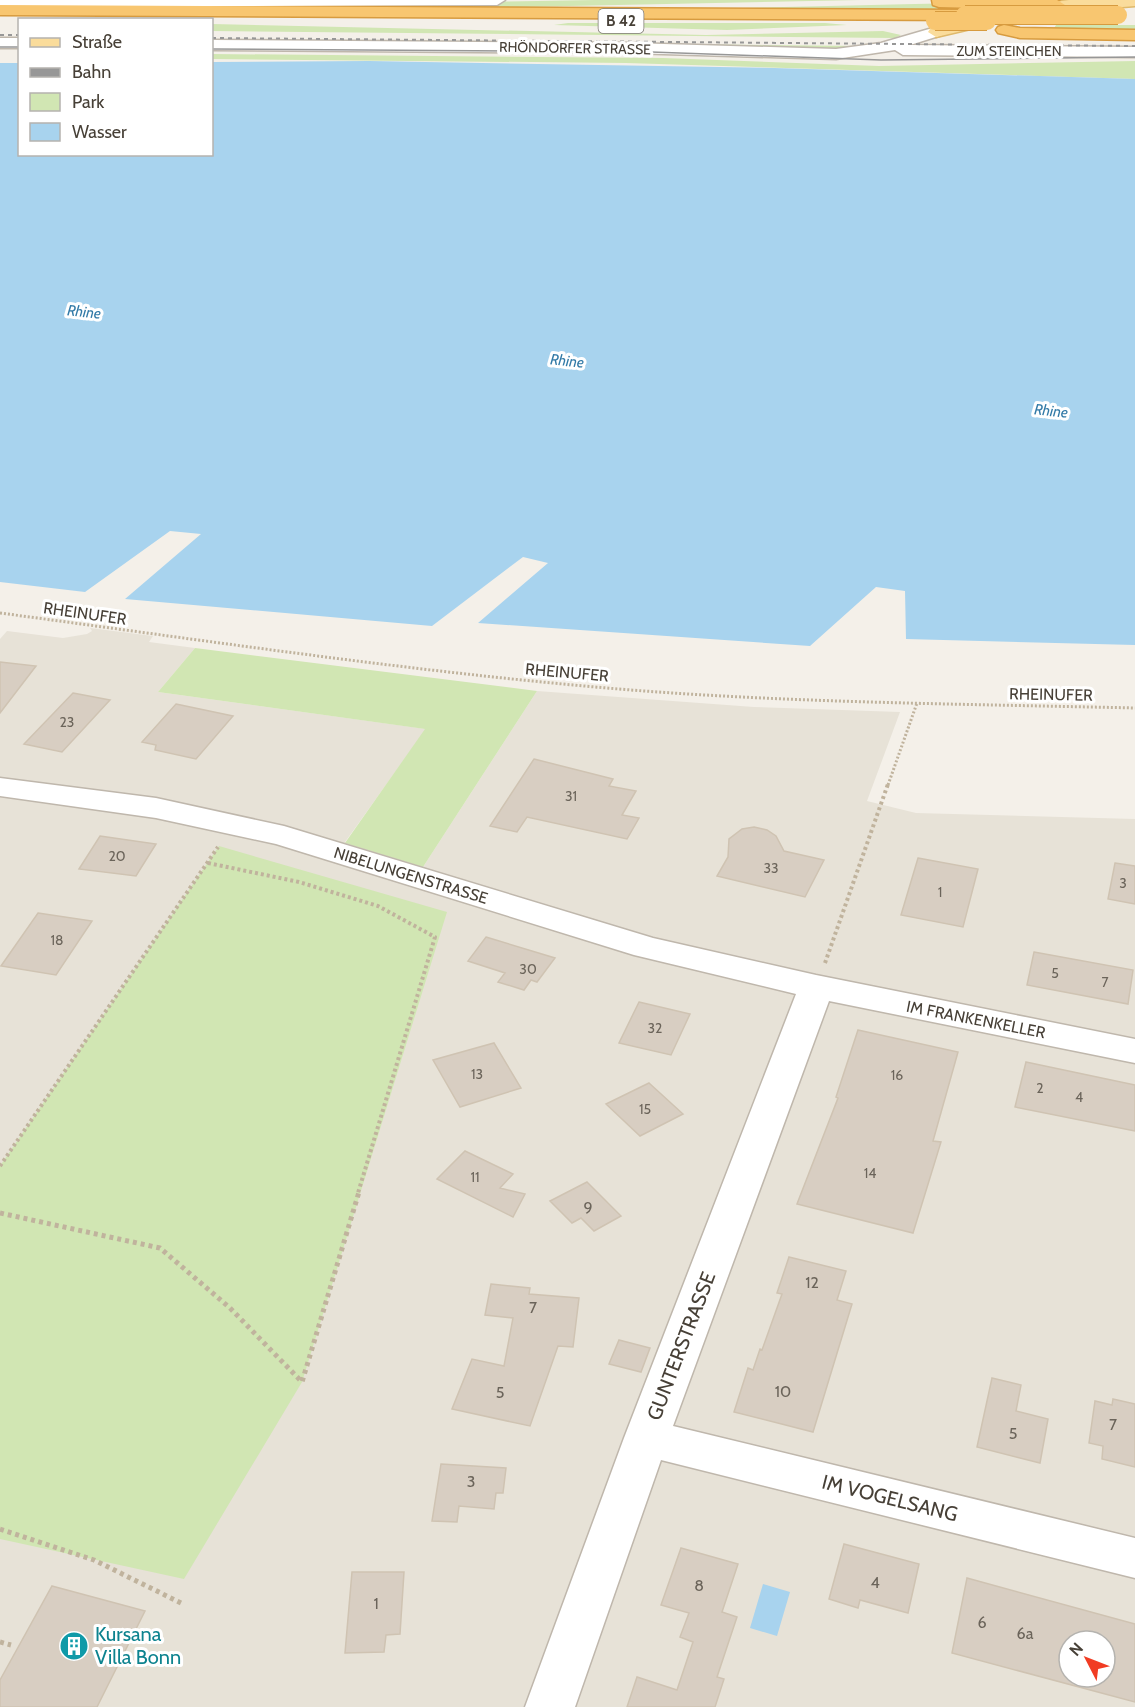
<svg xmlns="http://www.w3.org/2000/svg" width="1135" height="1707" viewBox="0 0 1135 1707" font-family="Cabin,sans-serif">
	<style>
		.residential { fill: #e7e2d7; fill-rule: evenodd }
		.green { fill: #d1e6b3 }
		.water { fill: #a8d3ee }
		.building { fill: #d8cec2; stroke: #cfc3b2; stroke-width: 1.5; fill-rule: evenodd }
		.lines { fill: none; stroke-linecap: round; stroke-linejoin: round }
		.minor-casing { stroke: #bfb7ac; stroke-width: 3 }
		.major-casing { stroke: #dfb96b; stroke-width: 3 }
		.highway-casing { stroke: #d79b3f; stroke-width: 3 }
		.path-far2 { stroke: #c0b39d; stroke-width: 3; stroke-dasharray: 2 2; stroke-linecap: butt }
		.path-far1 { stroke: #c0b39d; stroke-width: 4; stroke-dasharray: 3 3; stroke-linecap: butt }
		.path { stroke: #c0b39d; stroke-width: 5; stroke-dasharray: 4 4; stroke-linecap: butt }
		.minor { fill: #fff; fill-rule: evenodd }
		.major { fill: #fadc9b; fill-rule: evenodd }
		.highway { fill: #f8c670; fill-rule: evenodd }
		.tram { stroke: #979797; stroke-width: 1.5 }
		.rail { stroke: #979797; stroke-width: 2; stroke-dasharray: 4 4; stroke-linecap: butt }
		.highway-bridge-casing { stroke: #d79b3f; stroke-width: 20; stroke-linecap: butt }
		.highway-bridge { stroke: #f8c670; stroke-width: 18 }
		.labels { text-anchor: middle; stroke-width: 6; stroke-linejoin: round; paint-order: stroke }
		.far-street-label { font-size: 14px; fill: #474037; stroke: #fff }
		.number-label { font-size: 14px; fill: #6b645a }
		.shield { fill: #fff; stroke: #7e7973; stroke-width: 1.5 }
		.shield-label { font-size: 15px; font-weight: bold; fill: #474037 }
		.far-water-label { font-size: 15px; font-style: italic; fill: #327aa7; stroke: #fff }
		.street-label { font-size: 16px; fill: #474037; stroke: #fff }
		.near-number-label { font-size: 16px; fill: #6b645a }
		.near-street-label { font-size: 20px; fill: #474037; stroke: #fff }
		.near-culture-label { font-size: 20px; fill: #0d838f; stroke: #fff; text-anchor: start }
	</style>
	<rect width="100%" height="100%" fill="#f4f0e9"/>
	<!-- residential -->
	<path class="residential" d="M90 628 153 636 149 642 195 648 158 692 426 729 345 842 423 867 537 691 754 707 900 712 867 801 916 813 1135 819V1707H0V639L7 631 63 638 87 634 92 631ZM1069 1641H1105V1677H1069Z"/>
	<!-- green -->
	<path class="green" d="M595 0H861L476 8 158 7Z
		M962 3 1002 11H618L915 4Z
		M568 23H825L847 25 727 30 554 25Z
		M212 24 706 35 883 31 901 35 895 38 212 31Z
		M1056 25H1135V33L1052 32Z
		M215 39 861 46 847 50 213 42Z
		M212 54 663 58 879 66 1135 61V79L626 63 212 59Z
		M195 648 537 691 423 867 345 843 425 729 158 692Z
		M219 846 447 912 302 1382 184 1579 0 1539V1166Z"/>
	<!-- water -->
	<path class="water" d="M369 61 774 68 1135 79V645L906 639 905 591 876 587 810 646 478 623 548 563 523 557 432 626 125 599 201 534 170 531 85 592 0 582V63H19L20 154H212V62Z
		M763 1584 790 1592 777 1636 750 1628Z"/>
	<!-- building -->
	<path class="building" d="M0 662 36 666 0 713Z
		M73 693 110 700 62 752 24 744Z
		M176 704 233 716 196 759 155 750 156 745 142 742Z
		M534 759 613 779 609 786 636 791 622 815 639 818 627 839 527 817 517 832 490 826Z
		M754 827 767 830 776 836 784 851 824 860 805 897 717 876 728 857 729 839 742 829Z
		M100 836 156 844 136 876 79 869Z
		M918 858 978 869 963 927 901 915Z
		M1115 863 1135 866V904L1108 899Z
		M38 913 92 921 56 975 1 966Z
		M486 937 555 958 537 982 531 980 524 990 498 982 505 973 468 961Z
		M1034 952 1133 970 1128 1004 1027 985Z
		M639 1002 690 1014 671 1055 619 1043Z
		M858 1030 958 1052 933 1141 941 1142 913 1233 797 1204 838 1098 836 1097Z
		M494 1043 521 1088 460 1107 433 1060Z
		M1026 1062 1135 1085V1131L1015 1107Z
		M649 1083 683 1114 640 1136 606 1104Z
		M465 1151 513 1174 500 1188 525 1194 513 1217 437 1179Z
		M587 1182 621 1216 594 1231 581 1218 572 1223 550 1201Z
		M789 1257 846 1271 837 1300 852 1304 813 1432 734 1412 748 1368 753 1370 760 1349 762 1350 782 1294 777 1293Z
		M491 1284 530 1288 529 1294 579 1298 573 1347 558 1346 530 1426 452 1409 472 1359 504 1366 513 1318 485 1315Z
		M619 1340 650 1348 641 1372 609 1364Z
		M992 1378 1021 1385 1016 1411 1048 1419 1040 1463 977 1447Z
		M1113 1399 1135 1404V1467L1102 1459 1103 1446 1089 1443 1095 1401 1112 1405Z
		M441 1464 506 1468 503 1493H496L494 1509 459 1506 457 1522 432 1521Z
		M844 1544 919 1564 908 1613 860 1600 858 1608 829 1599Z
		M681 1548 738 1564 722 1612 737 1617 717 1677 724 1679 715 1707H627L637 1677 677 1690 693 1642 680 1637 689 1613 661 1605Z
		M352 1572H404L400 1634 386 1635 384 1652 345 1653Z
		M967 1578 1135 1624V1702L952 1653ZM1069 1641H1105V1677H1069Z
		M52 1586 145 1611 97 1707H0V1680Z"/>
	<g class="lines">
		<!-- minor casing -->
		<g class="minor-casing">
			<path id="minor" d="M0 0H505L497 5 0 7Z
				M936 27 942 29 944 32 942 35 910 45 1135 47V57L903 55 895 50 836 59 630 53 212 50V40L630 43 836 49 881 43Z
				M0 38H20V48H0Z
				M0 778 156 798 284 826 653 938 816 975 1135 1039V1063L829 1001 673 1426 1135 1538V1578L661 1460 575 1707H525L624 1438 796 994 634 955 276 844 156 818 0 796Z"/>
		</g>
		<!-- major casing -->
		<g class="major-casing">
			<path id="major" d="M1069 0H1135V6L1035 14 936 37 928 32 930 29 1010 8Z"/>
		</g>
		<!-- highway casing -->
		<g class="highway-casing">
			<path id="highway" d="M932 0H1057L1065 5 1057 10 939 7 933 5Z
				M0 5 965 10 973 15 965 20 0 15Z
				M1004 25 1020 28 1135 30V40L1020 38 998 33 996 30 998 27Z"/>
		</g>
		<!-- path-far2 -->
		<path class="path-far2" d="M0 613C210 641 420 673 631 690 799 703 967 704 1135 708
			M888 785 917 703"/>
		<!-- path-far1 -->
		<path class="path-far1" d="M208 863 299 882 378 906 435 937 358 1193
			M825 963 888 784
			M0 1166 218 847"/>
		<!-- path -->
		<path class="path" d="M0 1213 160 1248 230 1308 302 1382 359 1192
			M0 1529 94 1560 183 1604
			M0 1642 11 1645"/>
		<!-- minor -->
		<use href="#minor" class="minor"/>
		<!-- major -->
		<use href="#major" class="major"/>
		<!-- highway -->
		<use href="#highway" class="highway"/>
		<!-- tram -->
		<path class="tram" d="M0 47H20
			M212 49 651 52 881 60 1135 57"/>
		<!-- rail -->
		<path class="rail" d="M0 35H20
			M212 38 1135 46"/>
		<!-- highway-bridge casing -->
		<g class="highway-bridge-casing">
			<path id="highway-bridge" d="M965 15H1118
				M935 21H987"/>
		</g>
		<!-- highway-bridge -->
		<use href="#highway-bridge" class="highway-bridge"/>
	</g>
	<!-- icons -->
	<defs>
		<g id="building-disc" transform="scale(1.5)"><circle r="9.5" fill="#0f9aa8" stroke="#fff"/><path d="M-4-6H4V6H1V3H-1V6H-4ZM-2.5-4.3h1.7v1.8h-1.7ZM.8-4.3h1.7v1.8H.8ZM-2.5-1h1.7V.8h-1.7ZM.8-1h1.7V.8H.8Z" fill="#fff"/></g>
	</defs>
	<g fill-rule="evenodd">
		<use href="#building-disc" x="74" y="1646"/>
	</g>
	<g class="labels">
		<!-- far-street labels -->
		<g class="far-street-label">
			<text transform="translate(575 48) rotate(1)" y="5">RHÖNDORFER STRASSE</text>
			<text x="1009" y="56">ZUM STEINCHEN</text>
		</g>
		<!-- number labels -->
		<g class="number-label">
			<text x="67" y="727">23</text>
			<text x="571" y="801">31</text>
			<text x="117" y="861">20</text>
			<text x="771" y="873">33</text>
			<text x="1123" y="888">3</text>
			<text x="940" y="897">1</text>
			<text x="57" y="945">18</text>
			<text x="528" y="974">30</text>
			<text x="1055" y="978">5</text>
			<text x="1105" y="987">7</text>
			<text x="655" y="1033">32</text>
			<text x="477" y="1079">13</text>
			<text x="897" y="1080">16</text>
			<text x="1040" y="1093">2</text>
			<text x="1079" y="1102">4</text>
			<text x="645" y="1114">15</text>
			<text x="870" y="1178">14</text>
			<text x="475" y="1182">11</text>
		</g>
		<!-- shield labels -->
		<rect class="shield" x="598.5" y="9" width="45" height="24" rx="4.5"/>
		<g class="shield-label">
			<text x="621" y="26">B 42</text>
		</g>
		<!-- far-water labels -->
		<g class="far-water-label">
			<text transform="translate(84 312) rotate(6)" y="5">Rhine</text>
			<text transform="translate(567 361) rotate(6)" y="5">Rhine</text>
			<text transform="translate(1051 411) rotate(6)" y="5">Rhine</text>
		</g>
		<!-- street labels -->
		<g class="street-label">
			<text transform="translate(85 613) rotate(8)" y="6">RHEINUFER</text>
			<text transform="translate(567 672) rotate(5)" y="6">RHEINUFER</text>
			<text transform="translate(1051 694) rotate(1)" y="6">RHEINUFER</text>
			<text transform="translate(411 875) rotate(17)" y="6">NIBELUNGENSTRASSE</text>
			<text transform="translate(976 1019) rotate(11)" y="6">IM FRANKENKELLER</text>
		</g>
		<!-- near-number labels -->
		<g class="near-number-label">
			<text x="588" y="1213">9</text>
			<text x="812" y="1288">12</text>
			<text x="533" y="1313">7</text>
			<text x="783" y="1397">10</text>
			<text x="500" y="1398">5</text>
			<text x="1113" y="1430">7</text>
			<text x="1013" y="1439">5</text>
			<text x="471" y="1487">3</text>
			<text x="875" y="1588">4</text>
			<text x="699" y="1591">8</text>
			<text x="376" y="1609">1</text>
			<text x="982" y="1628">6</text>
			<text x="1025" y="1639">6a</text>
		</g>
		<!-- near-street labels -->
		<g class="near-street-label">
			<text transform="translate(681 1346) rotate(-69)" y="7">GUNTERSTRASSE</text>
			<text transform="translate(890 1498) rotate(14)" y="7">IM VOGELSANG</text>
		</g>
		<!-- near-culture labels -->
		<g class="near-culture-label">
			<text x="95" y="1641">Kursana<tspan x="95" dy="23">Villa Bonn</tspan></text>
		</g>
	</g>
	<!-- legend -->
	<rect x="18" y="18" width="195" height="138" fill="#ffffff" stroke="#b5b3af" stroke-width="1.5"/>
	<rect x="30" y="38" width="30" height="9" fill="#fadc9b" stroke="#b5b3af" stroke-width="1.5"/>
	<text x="72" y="48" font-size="18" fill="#474037">Straße</text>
	<rect x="30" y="68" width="30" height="9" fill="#979797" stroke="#b5b3af" stroke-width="1.5"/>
	<text x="72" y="78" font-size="18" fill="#474037">Bahn</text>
	<rect x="30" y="93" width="30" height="18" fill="#d1e6b3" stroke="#b5b3af" stroke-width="1.5"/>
	<text x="72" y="108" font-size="18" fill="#474037">Park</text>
	<rect x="30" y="123" width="30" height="18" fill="#a8d3ee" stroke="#b5b3af" stroke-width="1.5"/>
	<text x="72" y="138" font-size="18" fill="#474037">Wasser</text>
	<!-- north arrow -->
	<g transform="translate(1087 1659) rotate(312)"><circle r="28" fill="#ffffff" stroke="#b5b3af" stroke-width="1.5"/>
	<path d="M0-4.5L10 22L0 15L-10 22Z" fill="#f13c23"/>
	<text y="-9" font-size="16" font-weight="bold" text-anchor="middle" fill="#474037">N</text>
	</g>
</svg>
